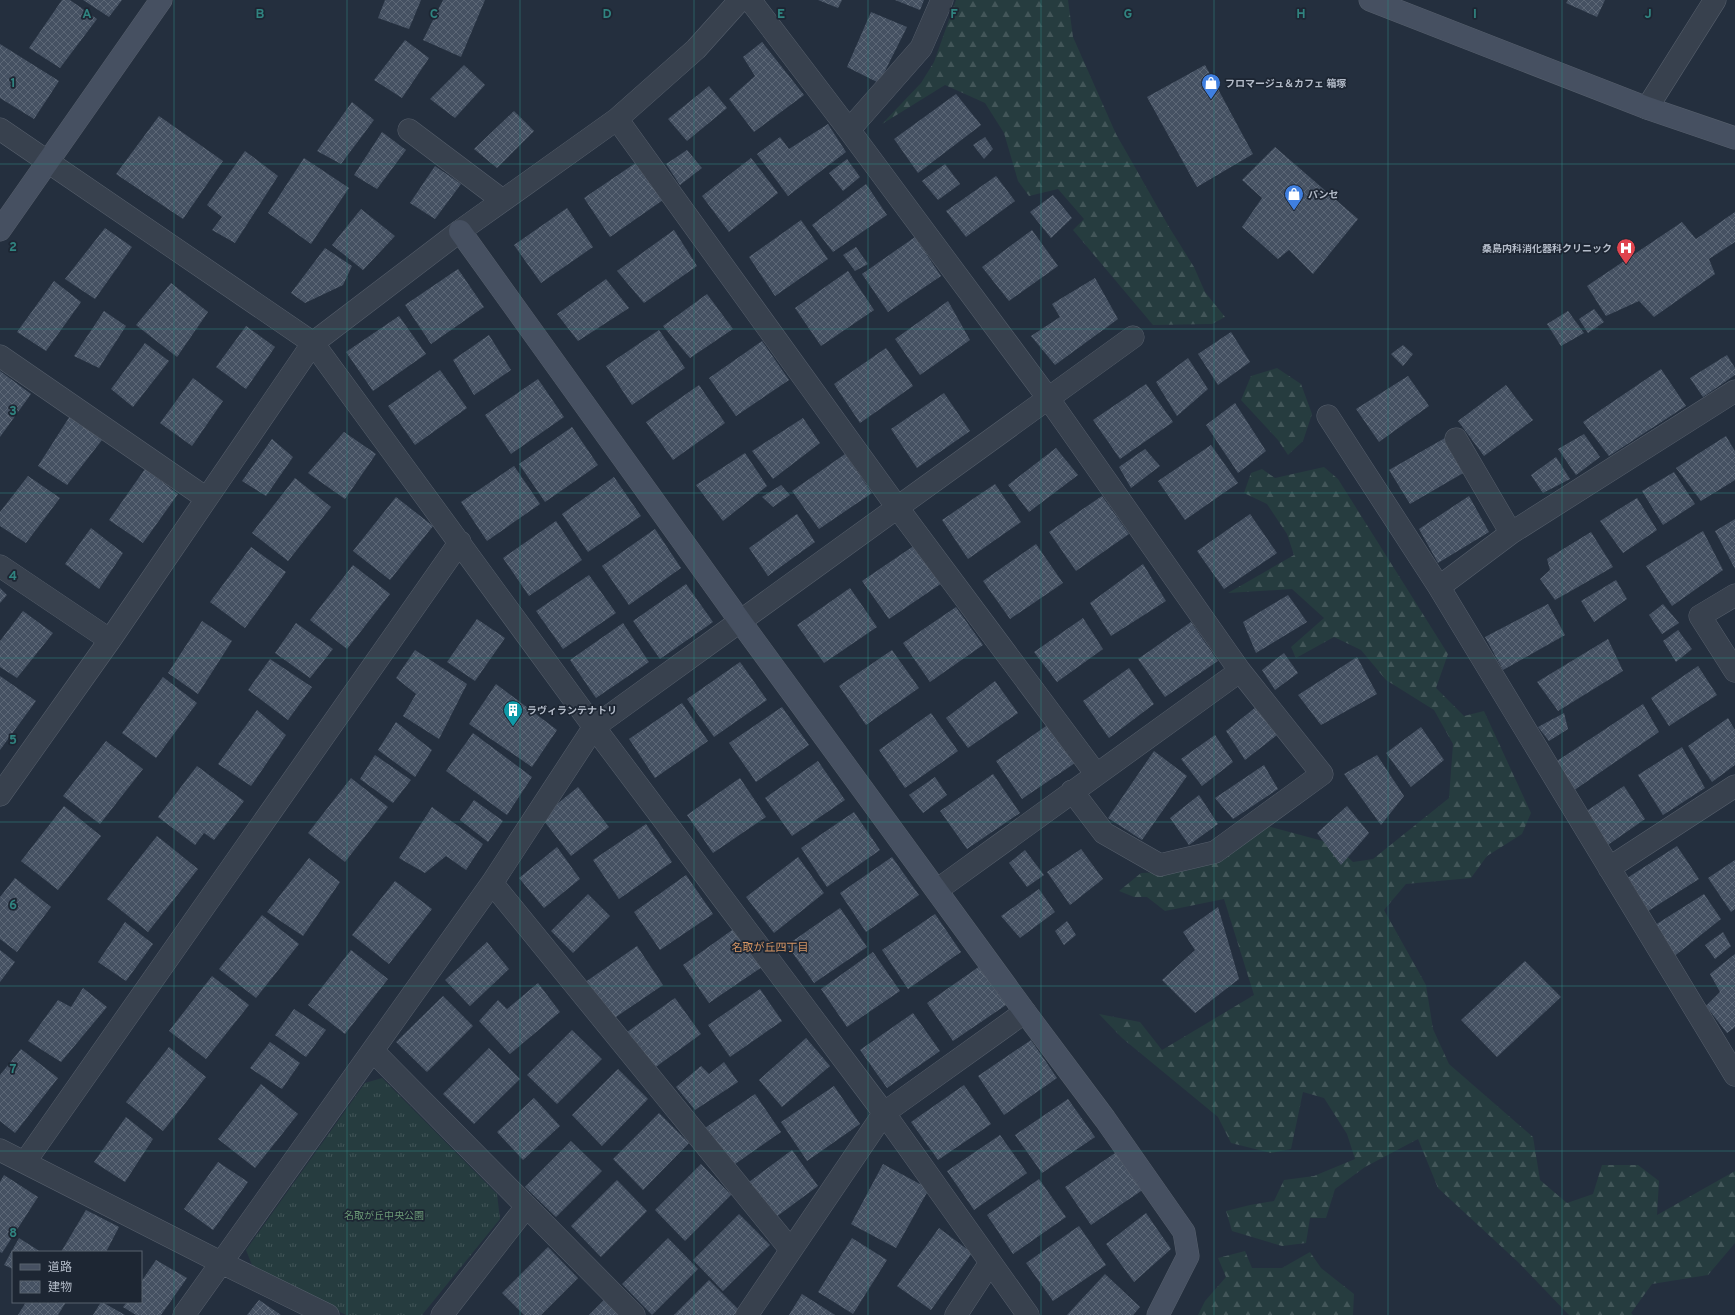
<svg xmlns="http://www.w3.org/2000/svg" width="1735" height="1315" viewBox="0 0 1735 1315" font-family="Overpass,'Noto Sans JP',sans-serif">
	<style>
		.grass { fill: url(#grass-tufts) }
		.forest { fill: url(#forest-firs) }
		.building { fill: url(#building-cross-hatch) }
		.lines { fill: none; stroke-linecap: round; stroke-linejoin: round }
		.street-casing { stroke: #565f6c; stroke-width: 23 }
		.secondary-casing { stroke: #565f6c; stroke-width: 23 }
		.street { stroke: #38414e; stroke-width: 22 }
		.secondary { stroke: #465061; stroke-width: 22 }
		.grid { fill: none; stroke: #308480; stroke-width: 1; stroke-opacity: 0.55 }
		.labels { text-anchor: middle; stroke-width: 3.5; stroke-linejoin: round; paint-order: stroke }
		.poi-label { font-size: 10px; font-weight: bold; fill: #b4bcc9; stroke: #1d2633; text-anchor: start }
		.park-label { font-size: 10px; fill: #6b9a76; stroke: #1d2633 }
		.neighbourhood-label { font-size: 11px; fill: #d59563; stroke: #1d2633 }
		.grid-label { font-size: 13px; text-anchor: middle; font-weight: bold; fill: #308480; stroke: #1d2633; stroke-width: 3.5; stroke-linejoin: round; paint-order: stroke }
	</style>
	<defs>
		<pattern id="grass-tufts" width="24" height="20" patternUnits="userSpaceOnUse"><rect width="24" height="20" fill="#263c3f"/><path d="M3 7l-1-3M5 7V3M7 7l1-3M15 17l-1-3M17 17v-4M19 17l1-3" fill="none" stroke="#435659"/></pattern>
		<pattern id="forest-firs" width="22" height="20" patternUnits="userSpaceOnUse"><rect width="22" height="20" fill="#263c3f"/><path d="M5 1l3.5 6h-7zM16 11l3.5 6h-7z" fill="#435659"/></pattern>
		<pattern id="building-cross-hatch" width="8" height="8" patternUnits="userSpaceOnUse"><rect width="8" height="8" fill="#455162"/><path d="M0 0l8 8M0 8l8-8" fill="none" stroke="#5d6877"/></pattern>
	</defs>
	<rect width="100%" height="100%" fill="#242f3e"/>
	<!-- grass -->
	<path class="grass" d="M382 1078 497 1194 500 1219 422 1315H346L254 1270 246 1250 365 1083Z"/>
	<!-- forest -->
	<path class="forest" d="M956 0H1068L1073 37 1116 134 1169 227 1194 267 1205 292 1225 317 1212 324 1153 325 1073 230 1084 219 1058 189 1029 196 1018 181 1004 133 985 103 945 85 882 124 921 83 934 62Z
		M1277 368 1301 384 1312 414 1303 441 1288 455 1278 440 1241 400 1251 376Z
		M1324 467 1338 479 1448 654 1436 688 1464 716 1484 711 1531 813 1522 834 1487 856 1471 878 1406 884 1384 910 1426 985 1433 1029 1449 1064 1533 1137 1540 1180 1567 1203 1593 1194 1602 1165H1638L1659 1181 1657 1215 1735 1171V1243L1708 1275 1652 1284 1631 1313 1633 1315H1569L1519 1263 1438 1188 1418 1139 1365 1167 1335 1189 1326 1218H1310L1306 1243 1282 1246 1232 1231 1226 1211 1250 1205 1274 1201 1284 1180 1314 1176 1355 1159 1347 1134 1324 1098 1303 1092 1291 1149 1271 1153 1231 1143 1218 1117 1122 1038 1099 1014 1140 1022 1162 1050 1254 995 1224 899 1165 911 1147 897H1134L1119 891 1141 873 1186 871 1216 861 1267 826 1334 844 1353 862 1373 859 1449 798 1453 744 1434 710 1386 680 1361 650 1334 637 1296 658 1291 647 1324 618 1292 589 1228 593 1294 555 1287 534 1267 504 1244 493 1251 473 1262 469 1275 478Z
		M1245 1251 1252 1268H1282L1310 1252 1321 1268 1354 1294 1353 1315H1198L1205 1301 1226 1277 1218 1258Z"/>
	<!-- building -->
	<path class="building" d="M62 0H70L97 19 60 68 29 48Z
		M83 0H122L109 17Z
		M385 0H421L409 29 378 18Z
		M443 0H485L461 57 423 40Z
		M818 0H842L838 8Z
		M895 0H924L920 10Z
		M1568 0H1605L1597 17 1566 3Z
		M871 12 907 27 879 83 847 67Z
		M405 40 429 58 402 98 374 80Z
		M762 42 804 95 754 132 729 99 755 76 743 57Z
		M0 44 59 81 34 119 0 98Z
		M464 65 485 85 455 118 430 99Z
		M1205 65 1253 154 1197 187 1147 97Z
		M709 86 727 108 687 141 668 119Z
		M956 94 981 125 918 173 894 139Z
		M352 102 374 120 341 164 317 151Z
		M514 111 534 131 497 168 474 149Z
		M159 116 223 161 183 219 116 174Z
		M828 124 846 152 788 196 757 154 780 137 789 149Z
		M382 132 406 150 377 189 354 175Z
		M985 137 993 149 984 159 973 145Z
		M1275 147 1358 219 1313 274 1289 250 1278 259 1242 227 1262 198 1242 180Z
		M687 150 702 168 680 185 666 164Z
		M245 151 278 176 235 243 212 230 222 217 207 205Z
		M304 158 349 188 311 244 268 213Z
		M751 158 778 193 729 232 702 196Z
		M847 159 860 177 843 191 829 173Z
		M637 162 663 200 610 237 584 198Z
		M945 164 960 184 938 200 922 181Z
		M435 166 461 184 435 219 410 203Z
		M996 176 1015 201 966 237 946 211Z
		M866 184 887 215 833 252 812 225Z
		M1053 195 1072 218 1051 238 1030 212Z
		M567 208 593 247 541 283 514 245Z
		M361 209 395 236 363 270 332 245Z
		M1735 212V242L1709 259 1715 274 1654 317 1639 301 1606 316 1587 286 1682 222 1696 239Z
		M801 220 828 259 775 296 749 257Z
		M105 228 132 247 95 299 65 279Z
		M674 230 697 266 644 303 617 271Z
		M1032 230 1058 266 1009 301 982 267Z
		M915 237 941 276 888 312 862 274Z
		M856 247 868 264 855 271 843 255Z
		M325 248 352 266 343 285 305 303 291 293Z
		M458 269 484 307 431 344 405 305Z
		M848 271 874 310 821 346 795 308Z
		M1095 278 1118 319 1055 365 1031 336 1060 317 1052 304Z
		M606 279 629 308 578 341 557 314Z
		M54 281 81 302 46 351 17 332Z
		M171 283 208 312 177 357 136 325Z
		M707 294 733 329 690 358 663 326Z
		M948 301 970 340 920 375 895 339Z
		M1594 309 1604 322 1588 333 1579 319Z
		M104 311 126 326 99 368 74 356Z
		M1568 311 1584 333 1561 346 1547 324Z
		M399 316 426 354 373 391 346 352Z
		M246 326 275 347 246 389 216 367Z
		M659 330 685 368 632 405 606 366Z
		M1231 332 1250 362 1218 385 1198 354Z
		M489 335 511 370 474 395 453 360Z
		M762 341 789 380 736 416 709 378Z
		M145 343 169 361 133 407 111 389Z
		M1403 345 1413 354 1403 366 1391 354Z
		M886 348 913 386 860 423 834 384Z
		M1727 355 1735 368V375L1703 397 1690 378Z
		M1188 358 1208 389 1177 416 1156 382Z
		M1661 369 1686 406 1609 456 1583 422Z
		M440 370 467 408 415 445 388 406Z
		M0 371 31 394 0 437Z
		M1408 376 1429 406 1379 442 1356 409Z
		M193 378 223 401 192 446 160 423Z
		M538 379 564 417 511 454 485 415Z
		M1146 384 1173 422 1120 459 1093 420Z
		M699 385 725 423 673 460 646 422Z
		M1506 385 1533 420 1484 456 1458 421Z
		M944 393 970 431 917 468 891 429Z
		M1235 403 1266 451 1238 473 1206 425Z
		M70 416 102 440 67 485 38 466Z
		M803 418 820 443 773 479 752 451Z
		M572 427 598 465 545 502 519 464Z
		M344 432 376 454 345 499 308 473Z
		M1584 434 1600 457 1576 475 1558 449Z
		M1726 436 1735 451V480L1701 501 1676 468Z
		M1445 438 1465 472 1410 504 1389 470Z
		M272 439 293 457 266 496 242 481Z
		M1211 445 1238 483 1185 520 1158 481Z
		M1056 448 1078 475 1029 512 1008 485Z
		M1145 449 1160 466 1131 488 1119 467Z
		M745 453 767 486 723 521 696 485Z
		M845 454 872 493 819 529 792 491Z
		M1556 457 1570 479 1543 493 1531 475Z
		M514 466 540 504 487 541 461 502Z
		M145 469 178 494 143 543 109 520Z
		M1674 472 1695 504 1663 525 1642 491Z
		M28 476 60 498 26 543 0 526V512Z
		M614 477 641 516 588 552 562 514Z
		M295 478 331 507 288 561 252 533Z
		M995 484 1021 522 968 559 942 520Z
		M781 485 790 495 773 507 762 497Z
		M1102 496 1129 534 1076 571 1049 532Z
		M1469 496 1489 532 1438 563 1419 529Z
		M396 497 433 526 390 580 353 551Z
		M1637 498 1657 530 1623 553 1600 521Z
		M797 514 815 542 768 576 749 548Z
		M1250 514 1277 553 1224 589 1197 551Z
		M1735 519V569L1715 531Z
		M556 521 582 560 529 596 503 558Z
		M91 528 123 553 99 589 65 564Z
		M655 529 681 568 629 605 602 566Z
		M1703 531 1723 570 1672 606 1646 566Z
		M1591 532 1613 567 1555 600 1540 579 1550 570 1547 559Z
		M1036 544 1063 583 1010 619 983 581Z
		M915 545 942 583 889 619 862 581Z
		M251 547 286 572 245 628 210 602Z
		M1143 564 1166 601 1111 636 1090 603Z
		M353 565 390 594 347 649 310 620Z
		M589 575 616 613 563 649 536 611Z
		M1616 580 1627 599 1594 622 1581 601Z
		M686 584 713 622 660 659 633 621Z
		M0 588 7 595 0 603Z
		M850 588 877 627 824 663 797 625Z
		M1288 595 1307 622 1256 653 1243 622Z
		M1548 604 1565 635 1503 670 1485 637Z
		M1663 604 1679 623 1662 634 1649 615Z
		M956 607 983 645 930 682 903 643Z
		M23 611 53 633 17 678 0 667V641Z
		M1083 618 1103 649 1057 682 1034 652Z
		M477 619 505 638 475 681 447 662Z
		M202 621 232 641 198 694 168 673Z
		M1191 622 1218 661 1165 697 1138 659Z
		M296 623 333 649 310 678 275 653Z
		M623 623 649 662 596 698 570 660Z
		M1678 630 1692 649 1676 662 1663 641Z
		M1608 639 1623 671 1558 711 1537 682Z
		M415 650 467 684 439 739 403 716 416 694 396 678Z
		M892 650 919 688 866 725 839 686Z
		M1284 653 1298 673 1275 690 1262 670Z
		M1357 657 1377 694 1321 725 1298 695Z
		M270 659 312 687 288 720 248 690Z
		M740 662 767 700 714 737 687 699Z
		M1698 666 1717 695 1669 726 1651 698Z
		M1129 668 1154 704 1109 738 1083 701Z
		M0 676 36 701 0 750Z
		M163 677 197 703 156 758 122 733Z
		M995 681 1018 713 968 748 946 718Z
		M496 684 557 730 532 767 469 724Z
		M682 703 708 741 655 778 629 739Z
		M1643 704 1659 732 1573 791 1554 763Z
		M782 707 809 745 756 782 729 743Z
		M1256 707 1277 735 1245 760 1226 731Z
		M257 710 286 735 251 786 218 764Z
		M931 713 958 751 905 788 879 750Z
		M1564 713 1568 729 1549 741 1538 727Z
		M1728 718 1735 730V765L1712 782 1688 746Z
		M396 722 432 750 415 777 378 750Z
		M1049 724 1075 763 1022 799 996 761Z
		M1421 727 1444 760 1411 787 1386 753Z
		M473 733 532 777 507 815 446 771Z
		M1215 735 1233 762 1202 786 1181 759Z
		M106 741 143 769 100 824 63 796Z
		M1682 747 1705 788 1663 815 1638 775Z
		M1154 751 1187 776 1142 840 1108 818Z
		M375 755 411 780 393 803 360 779Z
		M1377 755 1404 796 1381 825 1344 774Z
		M818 761 845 800 792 836 765 798Z
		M1264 765 1278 789 1233 819 1215 798Z
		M197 766 244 801 214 840 204 833 195 845 158 817Z
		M993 774 1020 813 967 849 940 811Z
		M935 777 947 795 923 813 909 795Z
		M351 778 388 807 345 862 308 833Z
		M740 778 766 817 713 853 687 815Z
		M1624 786 1645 819 1605 847 1582 814Z
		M578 787 609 827 571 856 541 817Z
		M1199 795 1218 824 1189 845 1170 818Z
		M474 800 503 821 488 842 460 820Z
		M64 806 101 836 58 890 21 861Z
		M1347 806 1369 833 1341 865 1317 833Z
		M432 807 483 844 466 870 446 856 425 873 399 858Z
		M854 812 880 850 827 887 801 848Z
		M646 824 672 862 619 899 593 860Z
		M157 836 198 869 148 932 107 899Z
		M1677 846 1699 879 1645 913 1624 880Z
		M557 847 580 879 544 908 519 878Z
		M1081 849 1103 879 1070 905 1047 872Z
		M1025 850 1044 875 1027 887 1009 863Z
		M798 857 824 893 774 933 746 897Z
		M892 857 919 895 866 932 840 893Z
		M309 858 340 882 303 936 267 912Z
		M1735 860V909L1731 912 1708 878Z
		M686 875 713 914 660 950 634 912Z
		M15 878 51 907 17 952 0 939V897Z
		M395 881 432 909 389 964 352 935Z
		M1039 889 1055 912 1020 938 1001 916Z
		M588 894 610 916 573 953 551 931Z
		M1704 894 1721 919 1672 958 1652 927Z
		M1218 907 1239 979 1195 1013 1162 980 1195 950 1183 932Z
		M840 908 867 947 814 983 787 945Z
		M935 914 961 952 908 989 882 950Z
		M262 915 299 944 256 998 219 969Z
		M1067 921 1076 935 1064 945 1055 931Z
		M125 922 153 944 126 981 98 962Z
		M735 928 762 967 709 1003 683 965Z
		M1723 932 1731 946 1715 959 1705 945Z
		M487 942 509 969 470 1006 445 980Z
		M637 946 663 985 610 1021 584 983Z
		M0 950 15 962 0 982Z
		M351 950 388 979 345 1034 308 1005Z
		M873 952 900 991 847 1027 821 989Z
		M1735 954V1027L1727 1033 1706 1006 1720 992 1710 974Z
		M1525 961 1561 997 1497 1057 1461 1020Z
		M980 966 1006 1005 953 1041 927 1003Z
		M212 976 249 1005 206 1059 169 1031Z
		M538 983 560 1012 510 1054 479 1021 498 1000 507 1009Z
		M83 988 107 1007 61 1062 28 1041 58 1000 71 1007Z
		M760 989 782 1021 730 1057 708 1025Z
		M443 996 473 1026 427 1072 396 1042Z
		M675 998 701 1034 653 1069 627 1032Z
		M294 1009 326 1030 306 1057 275 1035Z
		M913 1013 940 1051 887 1088 860 1050Z
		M572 1030 602 1059 557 1104 527 1075Z
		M806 1038 830 1066 782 1107 759 1080Z
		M1031 1040 1057 1078 1004 1115 978 1076Z
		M270 1042 300 1063 282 1089 250 1068Z
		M169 1047 206 1077 163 1131 126 1102Z
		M489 1048 520 1079 474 1124 443 1094Z
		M21 1049 58 1078 15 1133 0 1121V1075Z
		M724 1062 738 1082 695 1110 676 1087 701 1066 709 1074Z
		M618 1069 648 1099 602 1146 572 1115Z
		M261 1084 298 1114 255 1168 218 1139Z
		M964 1085 991 1124 938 1160 911 1122Z
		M834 1086 860 1124 807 1161 781 1122Z
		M755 1094 781 1132 728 1169 702 1130Z
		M534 1098 560 1126 523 1160 497 1132Z
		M1068 1099 1095 1137 1042 1173 1015 1135Z
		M659 1113 689 1143 643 1190 613 1159Z
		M126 1117 153 1139 125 1182 94 1162Z
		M1000 1135 1027 1173 974 1210 947 1171Z
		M571 1141 602 1171 556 1217 525 1187Z
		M792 1150 818 1186 772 1220 745 1185Z
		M1118 1151 1144 1189 1091 1225 1065 1187Z
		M218 1162 248 1182 213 1230 184 1209Z
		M701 1164 731 1195 685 1241 655 1210Z
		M883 1164 929 1189 896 1248 851 1224Z
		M4 1175 38 1197 2 1253 0 1252V1182Z
		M1039 1179 1066 1217 1013 1254 987 1215Z
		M617 1180 647 1211 601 1257 571 1226Z
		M86 1210 119 1227 106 1252H61Z
		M1146 1213 1171 1249 1134 1282 1106 1244Z
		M739 1214 770 1245 723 1291 693 1260Z
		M1079 1226 1106 1265 1053 1301 1026 1263Z
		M939 1228 972 1253 931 1310 897 1286Z
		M19 1238 41 1252H13V1269L4 1265Z
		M668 1238 698 1269 652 1315 622 1284Z
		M852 1238 887 1260 853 1314 818 1292Z
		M548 1247 578 1278 541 1315H524L502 1293Z
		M156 1260 187 1278 161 1315H136L123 1307 127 1302H141V1282Z
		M1105 1274 1140 1307 1133 1315H1067Z
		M709 1280 739 1310 734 1315H674Z
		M802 1294 835 1315H789Z
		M605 1299 621 1315H589Z
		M259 1300 281 1315H247Z
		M26 1302H66L58 1315H18Z
		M101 1302H102L125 1315H93Z"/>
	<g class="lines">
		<!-- street casing -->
		<g class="street-casing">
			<path id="street" d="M750 0 849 130 1048 398 1240 671 1322 774 1215 852 1160 865 1104 833 1072 791
				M1647 108 1715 0
				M617 119 897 507 1096 774
				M0 129 313 343 594 727 884 1113 1028 1315
				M409 130 502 200
				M849 130 921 48 942 0
				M0 356 206 498
				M1328 416 1439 587 1735 1075
				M1456 439 1511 533
				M0 566 110 640
				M1439 587 1511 533 1735 391
				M1735 595 1700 616 1735 671
				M0 795 110 640 313 343 460 231 617 119 696 49 740 0
				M1609 868 1735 786
				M492 883 791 1250
				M937 890 1240 671
				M373 1051 634 1315
				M0 1150 220 1262 328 1315
				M25 1162 460 542
				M184 1315 492 883 594 727 1133 337
				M442 1315 526 1207
				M747 1315 884 1113 1025 1012
				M956 1315 990 1263"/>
		</g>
		<!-- secondary casing -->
		<g class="secondary-casing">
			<path id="secondary" d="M1370 0 1647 108 1735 138
				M0 230 161 0
				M460 231 740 621 1025 1012 1105 1119 1184 1232 1188 1256 1158 1315"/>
		</g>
		<!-- street -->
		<use href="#street" class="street"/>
		<!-- secondary -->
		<use href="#secondary" class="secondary"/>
	</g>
	<!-- grid -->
	<path class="grid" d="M174 0V1315M347 0V1315M520 0V1315M694 0V1315M868 0V1315M1041 0V1315M1214 0V1315M1388 0V1315M1562 0V1315M0 164H1735M0 329H1735M0 493H1735M0 658H1735M0 822H1735M0 986H1735M0 1151H1735"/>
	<!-- icons -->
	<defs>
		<g id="shop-pin" transform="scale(1)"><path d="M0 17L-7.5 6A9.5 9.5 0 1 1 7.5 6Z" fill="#3f7fe0" stroke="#1d2633"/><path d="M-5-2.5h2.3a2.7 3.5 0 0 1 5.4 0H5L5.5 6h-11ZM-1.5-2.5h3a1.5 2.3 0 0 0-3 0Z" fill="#fff"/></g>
		<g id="hospital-pin" transform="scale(1)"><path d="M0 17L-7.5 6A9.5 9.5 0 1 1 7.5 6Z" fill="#e0444e" stroke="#1d2633"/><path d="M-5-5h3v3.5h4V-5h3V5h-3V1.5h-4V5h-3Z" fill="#fff"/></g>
		<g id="building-pin" transform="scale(1)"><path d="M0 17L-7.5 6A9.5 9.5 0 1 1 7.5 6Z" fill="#0f9aa8" stroke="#1d2633"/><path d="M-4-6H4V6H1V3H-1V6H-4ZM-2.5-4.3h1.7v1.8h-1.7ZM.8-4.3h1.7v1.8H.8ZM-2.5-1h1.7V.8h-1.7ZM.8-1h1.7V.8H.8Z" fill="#fff"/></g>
	</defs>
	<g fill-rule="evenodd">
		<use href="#shop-pin" x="1211" y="83"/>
		<use href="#shop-pin" x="1294" y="194"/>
		<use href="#hospital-pin" x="1626" y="248"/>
		<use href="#building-pin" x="513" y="710"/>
	</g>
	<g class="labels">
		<!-- poi labels -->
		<g class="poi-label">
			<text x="1225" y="87">フロマージュ＆カフェ 箱塚</text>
			<text x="1308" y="198">パンセ</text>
			<text x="1612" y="252" text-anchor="end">桑島内科消化器科クリニック</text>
			<text x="527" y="714">ラヴィランテナトリ</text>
		</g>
		<!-- park labels -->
		<g class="park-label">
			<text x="384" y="1219">名取が丘中央公園</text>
		</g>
		<!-- neighbourhood labels -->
		<g class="neighbourhood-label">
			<text x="770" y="951">名取が丘四丁目</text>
		</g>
	</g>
	<g class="grid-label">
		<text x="87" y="18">A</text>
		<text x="260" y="18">B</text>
		<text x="434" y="18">C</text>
		<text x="607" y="18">D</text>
		<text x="781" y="18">E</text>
		<text x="954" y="18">F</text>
		<text x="1128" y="18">G</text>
		<text x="1301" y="18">H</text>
		<text x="1475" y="18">I</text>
		<text x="1648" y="18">J</text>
		<text x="13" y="87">1</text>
		<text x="13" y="251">2</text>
		<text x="13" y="415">3</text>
		<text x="13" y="580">4</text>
		<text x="13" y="744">5</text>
		<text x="13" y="909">6</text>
		<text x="13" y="1073">7</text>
		<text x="13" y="1237">8</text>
	</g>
	<!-- legend -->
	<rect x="12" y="1251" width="130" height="52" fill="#1d2633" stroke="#59626f"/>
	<rect x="20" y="1264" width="20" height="6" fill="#465061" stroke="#59626f"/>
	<text x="48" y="1271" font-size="12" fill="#b4bcc9">道路</text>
	<rect x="20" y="1281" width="20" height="12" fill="url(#building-cross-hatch)" stroke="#59626f"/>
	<text x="48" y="1291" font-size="12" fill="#b4bcc9">建物</text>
</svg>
